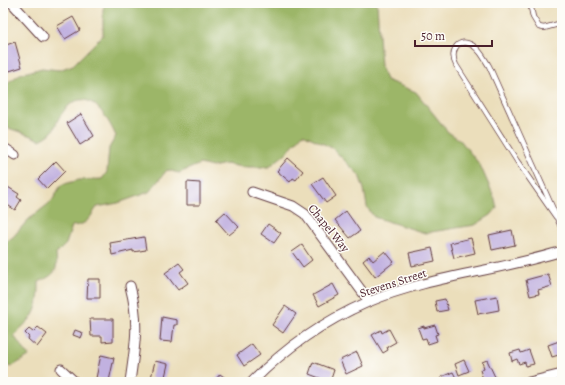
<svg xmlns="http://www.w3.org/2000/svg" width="565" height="385" viewBox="0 0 565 385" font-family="Alegreya,serif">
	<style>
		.forest { fill: #9cb667; stroke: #736a49 }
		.building { fill: #c1b1e0 }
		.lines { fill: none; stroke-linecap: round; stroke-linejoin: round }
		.lane-casing { stroke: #623c41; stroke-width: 6 }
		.street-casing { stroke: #623c41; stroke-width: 11 }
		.lane { stroke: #fff; stroke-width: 4.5 }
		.street { stroke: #fff; stroke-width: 9 }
		.labels { text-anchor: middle; stroke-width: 3; stroke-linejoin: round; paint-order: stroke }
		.street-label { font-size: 12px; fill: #4a1f2b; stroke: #fdfcf7 }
	</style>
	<rect width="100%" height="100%" fill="#fdfcf7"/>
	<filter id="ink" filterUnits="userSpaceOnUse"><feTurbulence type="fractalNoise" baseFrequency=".025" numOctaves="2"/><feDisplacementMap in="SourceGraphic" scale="8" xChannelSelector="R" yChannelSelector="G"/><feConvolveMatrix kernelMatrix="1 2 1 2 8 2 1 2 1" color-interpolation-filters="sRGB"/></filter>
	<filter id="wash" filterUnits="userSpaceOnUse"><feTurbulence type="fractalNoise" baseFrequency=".012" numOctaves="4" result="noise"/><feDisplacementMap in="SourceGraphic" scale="16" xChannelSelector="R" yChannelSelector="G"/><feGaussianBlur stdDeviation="0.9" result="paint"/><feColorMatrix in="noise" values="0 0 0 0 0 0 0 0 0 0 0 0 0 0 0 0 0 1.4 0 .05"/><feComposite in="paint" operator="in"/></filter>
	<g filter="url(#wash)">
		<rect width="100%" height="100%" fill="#ebdebb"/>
		<!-- forest -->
		<path class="forest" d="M106 3H377L381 66 386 80 416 92 448 132 460 140 480 165 495 199 497 208 491 215 475 225 425 233 374 217 367 207 364 189 359 175 332 148 303 134 285 154 269 167H242L226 164 212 167 200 164 179 173 167 170 149 192 118 203 97 207C89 219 87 225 72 226L66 244 56 254C58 272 55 274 39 282 39 294 39 309 30 319 25 325 19 329 14 336L29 356 11 367 3 364V244L13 237 28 220 52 201 61 185 79 180 102 179 107 172 109 148 116 136C106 114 86 82 63 112 51 127 60 130 40 140 28 134 16 131 3 126V86L20 74 42 68 59 70 73 65 103 35V9Z"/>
		<g id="blocks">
			<!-- building -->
			<path class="building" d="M73 17 80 30 65 39 57 26Z
				M15 42 22 67 3 73V46Z
				M81 114 94 136 80 145 67 123Z
				M288 158 303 171 296 180 293 178 290 182 277 171Z
				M56 161 65 171 47 189 38 179Z
				M323 177 336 196 326 203 312 184Z
				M187 182 200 183V205H187Z
				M3 184 19 194 17 197 21 200 15 210 3 202Z
				M346 211 360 231 350 238 335 220Z
				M225 212 239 227 229 235 216 220Z
				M268 224 281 233 274 243 261 234Z
				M512 230 515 245 492 250 489 235Z
				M144 237 146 250 133 252V250L112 255 110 243Z
				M471 238 475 253 454 258 450 243Z
				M302 245 312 260 303 267 292 252Z
				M432 248 435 261 412 266 409 253Z
				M385 251 394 262 375 277 363 261 369 256 373 261Z
				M179 263 184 269 180 272 188 283 178 290 165 273Z
				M548 274 552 286 538 290 539 294 530 296 526 280Z
				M88 279H100V298H87Z
				M333 284 339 295 319 306 313 295Z
				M497 296 499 310 478 314 475 300Z
				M445 299 448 310 437 312 435 301Z
				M285 306 296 314 283 333 272 325Z
				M162 317 177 320V325H174L172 342 160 341Z
				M90 319H113V341L102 342V336H91Z
				M435 325 438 334 435 335 437 341 428 344 426 338 422 339 418 328 424 326V328Z
				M38 327 47 334 37 347 28 339 29 337 25 333 29 329 33 332Z
				M389 329 396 342 387 347 388 350 383 353 372 335 381 330 382 333Z
				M75 330 83 333 81 338 73 335Z
				M562 340V354L552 357 548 345Z
				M252 344 260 355 244 366 237 355Z
				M520 350 521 353 529 350 534 364 526 366 525 362 519 364 517 359 512 361 510 353Z
				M357 352 363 366 346 374 340 360Z
				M101 355 114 358 109 381 96 378Z
				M464 360 469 371 459 375 455 364Z
				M487 360 496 379 484 382 480 370 484 368 482 362Z
				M155 361 168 364 164 381 151 378Z
				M313 362 334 370 330 382 309 374Z
				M453 372 458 382H443L441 377Z
				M220 374 231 382H214Z"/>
		</g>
	</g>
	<g filter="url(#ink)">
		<use href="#blocks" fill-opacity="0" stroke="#623c41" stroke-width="1"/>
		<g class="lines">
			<!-- lane casing -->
			<g class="lane-casing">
				<path id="lane" d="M530 3 533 17 539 27 544 28 562 23
					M556 217 517 161 456 65C450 53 456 38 470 44 479 48 484 58 489 66L562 229"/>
			</g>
			<!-- street casing -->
			<g class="street-casing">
				<path id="street" d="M12 3 43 37
					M3 147 15 155
					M252 192 293 206 305 214 369 301
					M130 286C140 324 135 344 130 382
					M61 369 75 382
					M252 382C286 347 324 321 368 302 430 276 499 271 562 251
					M529 382 562 374"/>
			</g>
			<!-- lane -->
			<use href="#lane" class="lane"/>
			<!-- street -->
			<use href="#street" class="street"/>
		</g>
	</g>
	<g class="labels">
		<!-- street labels -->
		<g class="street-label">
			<text transform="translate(329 228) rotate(51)" y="4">Chapel Way</text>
			<text transform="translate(393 283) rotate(-18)" y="4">Stevens Street</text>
		</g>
	</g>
	<!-- margin -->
	<rect width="565" height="385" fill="none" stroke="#fdfcf7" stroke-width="16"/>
	<!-- scale -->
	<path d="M415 40v6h77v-6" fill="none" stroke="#4a1f2b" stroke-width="2"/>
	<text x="421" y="40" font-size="12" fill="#4a1f2b" stroke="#fdfcf7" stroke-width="3" paint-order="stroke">50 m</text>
</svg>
